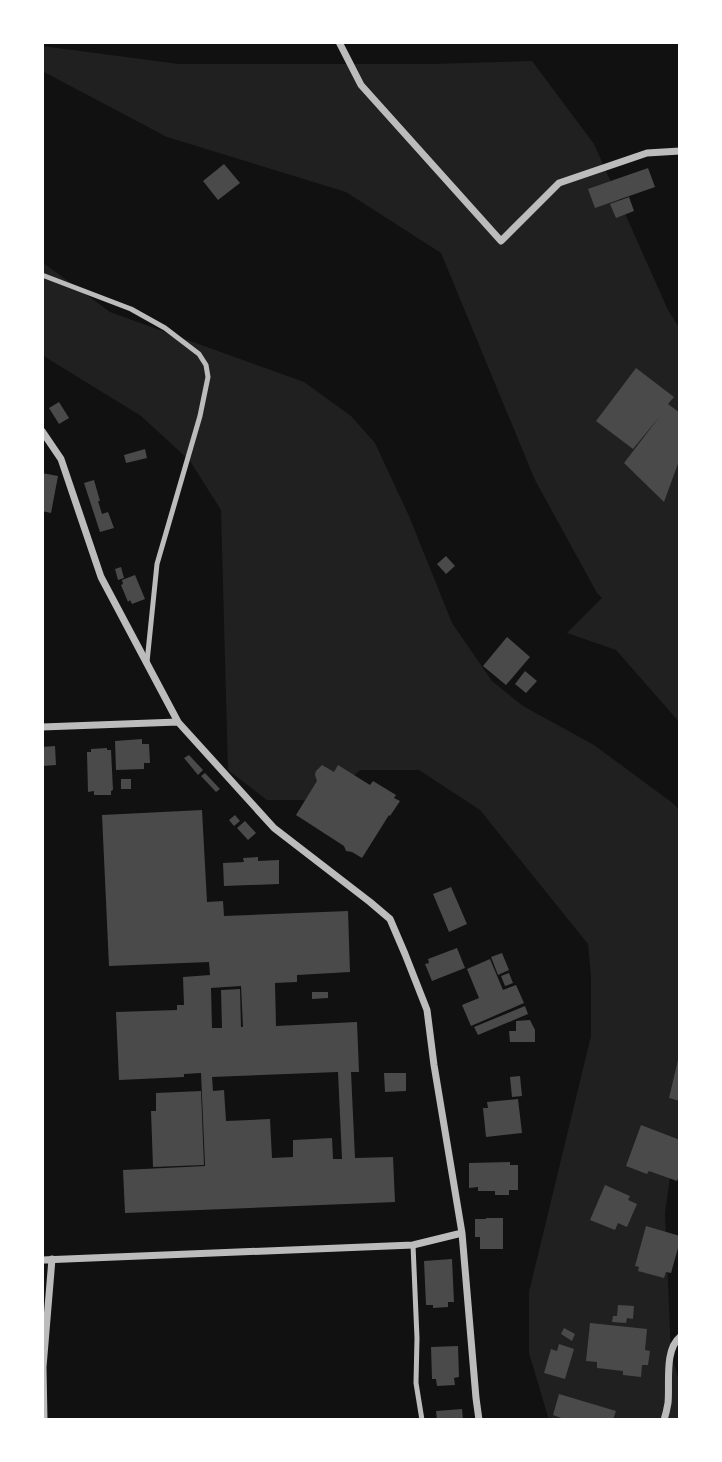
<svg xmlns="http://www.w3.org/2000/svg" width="722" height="1462" viewBox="0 0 722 1462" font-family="Quicksand,sans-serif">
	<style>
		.green { fill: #202020 }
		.building { fill: #4a4a4a; fill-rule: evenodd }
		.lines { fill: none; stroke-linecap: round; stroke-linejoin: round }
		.service { stroke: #bcbcbc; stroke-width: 5 }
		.minor { stroke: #bcbcbc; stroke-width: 7 }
	</style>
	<rect width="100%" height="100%" fill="#111"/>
	<!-- green -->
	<path class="green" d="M42 46 179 64H432L532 61 594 144 668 310 680 329V723L616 650 567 633 602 598 597 593 535 480 441 253 346 192 167 137 42 71Z
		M42 262 110 312 304 382 351 416 375 443 409 516 452 623 492 681 523 706 594 745 674 804 680 811V1132L671 1170 665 1213 671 1353 680 1385V1420H549L529 1353V1292L591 1036V977L588 944 480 810 419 770H360L329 800H267L228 770 221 510 190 461 141 416 42 355Z"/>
	<!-- building -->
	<path class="building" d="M224 164 240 183 218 200 203 181Z
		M648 168 655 187 595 208 588 189Z
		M629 197 634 211 616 218 610 204Z
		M636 368 674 397 668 404 680 413V458L664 502 624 463 660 416 633 449 596 421Z
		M59 402 69 418 59 424 49 408Z
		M145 449 147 458 126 463 124 455Z
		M42 473 58 476 51 513 42 511Z
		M94 480 100 501H98L102 514 108 512 114 528 100 532 84 483Z
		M446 556 455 566 446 574 437 564Z
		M121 567 124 578 118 580 115 569Z
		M135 575 145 599 132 604 130 600 128 602 121 585 123 584 122 580Z
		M507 637 530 657 506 685 483 666Z
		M525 671 537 681 526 693 515 684Z
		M142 739V744H149L150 763H144V769L116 770 115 741Z
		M55 746 56 765 42 766V747Z
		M107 748V750H111L113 790 111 791V795H94V791L88 792 87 752H91V749Z
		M189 755 203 770 198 775 184 758Z
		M322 765 334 772 338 765 370 785 373 781 396 795 394 798 400 801 390 816 389 815 362 858 352 852 346 851 344 846 296 815 317 781 315 775 316 771Z
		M205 773 220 789 216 792 201 776Z
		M121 779H131V789H121Z
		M202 810 207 902 223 901 224 916 348 911 350 972 297 975V982L275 983 276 1026 357 1022 359 1072H351L355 1158 393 1157 395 1202 125 1213 123 1170 205 1166 201 1073 184 1074V1077L119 1080 116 1012 177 1010V1005H184L183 977 210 975 209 962 109 966 102 815ZM241 986 243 1027H241L240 989 221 990 222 1028H212L211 988ZM338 1072 342 1159H333L332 1138 293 1140V1157L272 1158 270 1119 226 1121 224 1090 213 1091 212 1077Z
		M235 815 240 821 234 826 229 820Z
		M245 821 256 833 248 840 237 828Z
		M258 857V861L279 860V884L224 886 223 863 244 862 243 858Z
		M451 887 467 924 449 932 433 894Z
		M457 948 465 968 432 981 425 964 429 963 428 959Z
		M502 953 509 970 498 975 491 957Z
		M490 959 503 990 516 985 524 1003 471 1026 462 1005 479 998 467 969Z
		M509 973 513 983 505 986 501 976Z
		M312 992H328V998L312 999Z
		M525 1006 528 1014 478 1035 474 1027Z
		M530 1020 535 1030V1042H510L509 1031H516V1021Z
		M679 1056H680V1101L669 1098Z
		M384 1073H406V1091L385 1092Z
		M520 1076 522 1096 512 1097 510 1077Z
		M201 1091 204 1165 153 1167 151 1111H156V1093Z
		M518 1099 522 1133 486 1137 483 1108H488L487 1102Z
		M641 1125 680 1140V1173L677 1181 649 1171 647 1174 626 1166Z
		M510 1162V1165H518V1190H509V1195H495V1191H478V1187L469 1188V1163Z
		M605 1185 630 1196 628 1200 637 1204 627 1227 618 1223 615 1230 590 1220Z
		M486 1218H503V1249H480V1237H475V1219H486Z
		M646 1226 680 1236V1241L671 1273 666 1272 664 1278 638 1271 639 1267 635 1266Z
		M452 1259 454 1302H448V1307L433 1308V1305H426L424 1261Z
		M618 1305 634 1306 633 1319 627 1318 626 1323 612 1322 613 1316H617Z
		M590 1323 647 1329 645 1350 650 1351 648 1365H642L641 1377 623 1375V1371L597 1368V1362L586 1361Z
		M564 1328 575 1334 572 1341 561 1334Z
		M559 1344 574 1349 565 1379 544 1373 551 1349 557 1351Z
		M458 1346 459 1377 454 1378 455 1385 437 1386 436 1379H432L431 1347Z
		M559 1394 616 1411 613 1420H563L564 1419 553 1415Z
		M462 1409 463 1420H437L436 1411Z"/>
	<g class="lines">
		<!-- service -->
		<path class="service" d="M42 275 131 309 165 328 199 354 206 365 208 377 200 416 157 564 147 662
			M413 1245 417 1338 416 1383 422 1420"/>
		<!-- minor -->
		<path class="minor" d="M339 42 361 85 501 241 559 183 647 153 680 151
			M42 431 61 459 101 577 178 722 274 828 370 902 390 919 405 954 427 1010 434 1065 462 1233 476 1398 479 1420
			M42 727 178 722
			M42 1260 413 1245 462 1233
			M44 1420 43 1367 52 1259
			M664 1420C666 1414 667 1409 668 1403 670 1384 664 1350 680 1337"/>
	</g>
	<!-- border -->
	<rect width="722" height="1462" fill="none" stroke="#ffffff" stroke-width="88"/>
</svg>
